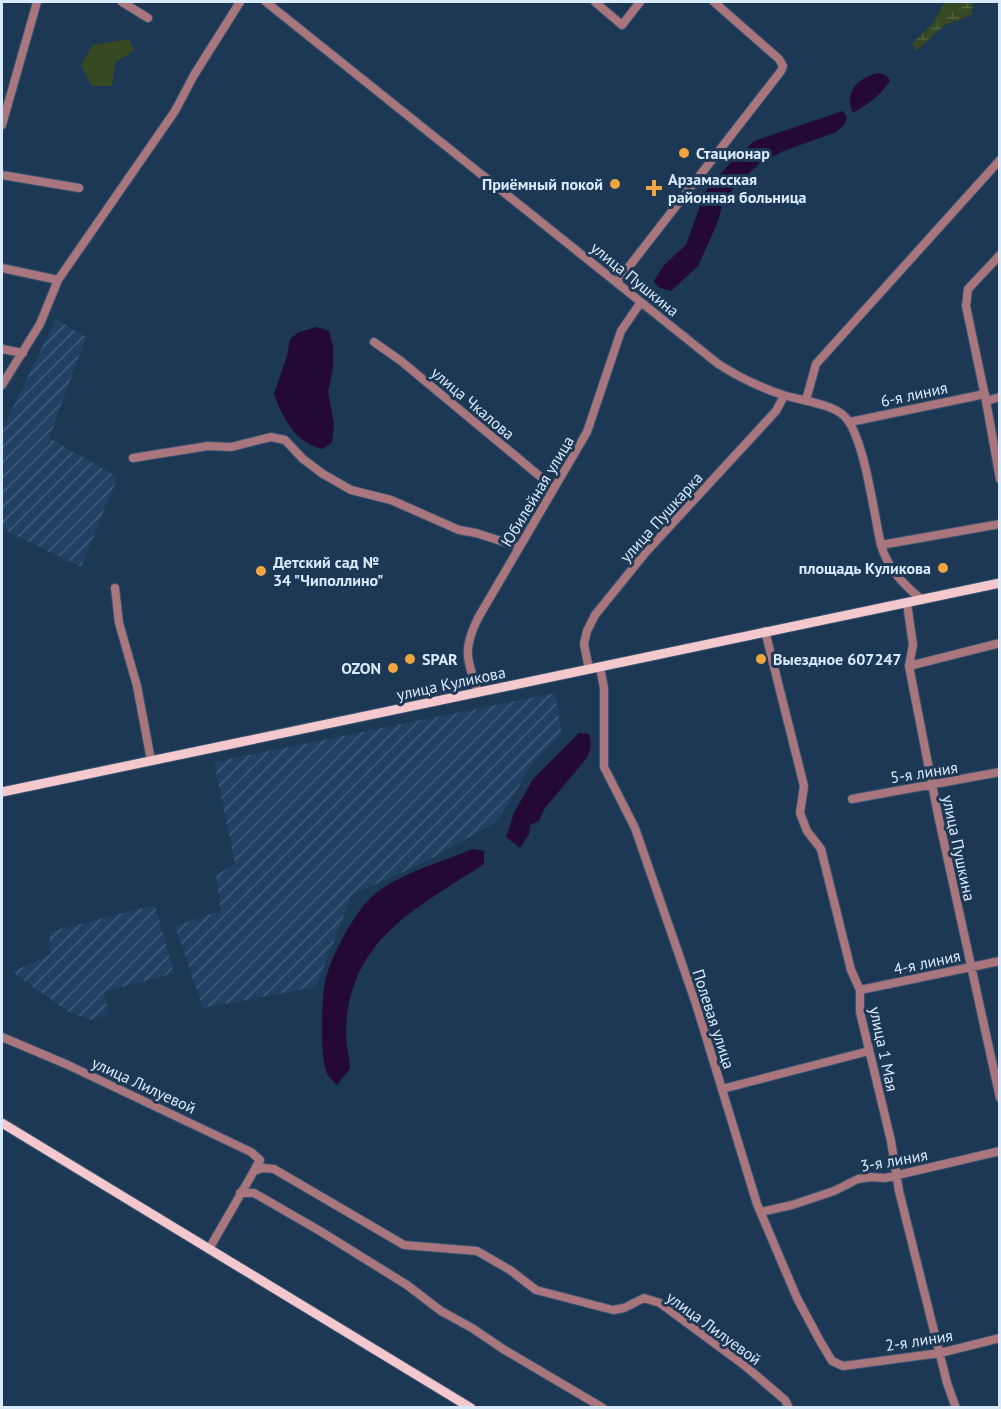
<svg xmlns="http://www.w3.org/2000/svg" width="1001" height="1409" viewBox="0 0 1001 1409" font-family="'PT Sans',sans-serif">
	<style>
		.industrial { fill: url(#industrial-furrows) }
		.grass { fill: #364923 }
		.wetland { fill: url(#wetland-marsh) }
		.water { fill: #250935 }
		.lines { fill: none; stroke-linecap: round; stroke-linejoin: round }
		.minor-casing { stroke: #3a546f; stroke-width: 10 }
		.major-casing { stroke: #3a546f; stroke-width: 11 }
		.minor { stroke: #a9767d; stroke-width: 8 }
		.major { stroke: #f4c9ce; stroke-width: 9 }
		.poi-dot { fill: #f1a540; stroke: #1c3854; stroke-width: 2 }
		.labels { text-anchor: middle; stroke-width: 6; stroke-linejoin: round; paint-order: stroke }
		.poi-label { font-size: 16px; font-weight: bold; fill: #d9eafc; stroke: #1c3854; text-anchor: start }
		.street-label { font-size: 16px; fill: #d9eafc; stroke: #1c3854 }
	</style>
	<defs>
		<pattern id="industrial-furrows" width="10" height="10" patternUnits="userSpaceOnUse" patternTransform="scale(1.5)"><rect width="10" height="10" fill="#204163"/><path d="M-1 1l2-2M0 10L10 0M9 11l2-2" fill="none" stroke="#405d7a"/></pattern>
		<pattern id="wetland-marsh" width="20" height="14" patternUnits="userSpaceOnUse" patternTransform="scale(1.5)"><rect width="20" height="14" fill="#364923"/><path d="M1 5h8M5 5V1M11 12h8M15 12V8" fill="none" stroke="#526344"/></pattern>
	</defs>
	<rect width="100%" height="100%" fill="#1c3854"/>
	<!-- industrial -->
	<path class="industrial" d="M56 319 86 337 49 438 118 477 81 567 2 529V430Z
		M555 693 562 734 533 763 498 821 423 863 352 895 316 987 203 1008 175 926 221 911 216 875 235 864 214 762Z
		M155 905 174 973 104 992 109 1014 90 1020 67 1011 12 972 51 954 49 932Z"/>
	<!-- grass -->
	<path class="grass" d="M129 39 134 50 115 63 112 86H92L81 65 93 45Z"/>
	<!-- wetland -->
	<path class="wetland" d="M945 2H973L972 14 960 20 946 24 916 51 912 44 933 23Z"/>
	<!-- water -->
	<path class="water" d="M880 73 888 77 890 81C881 95 867 105 853 113 843 92 859 76 880 73Z
		M843 111 847 117 845 124 836 132 781 152 758 165 734 187 722 206 717 224 698 266 671 291 658 287 654 281 664 265 686 245 705 192 732 161 754 141Z
		M317 327 329 331 333 346V368L328 392 334 424 332 442 323 449C295 443 283 418 274 394L287 356 290 339 299 332Z
		M579 733 589 734C592 744 591 750 586 759L545 808 539 821 530 825 529 834 520 848 506 837 514 813 533 779Z
		M473 849 484 851V864C418 908 351 937 346 1028 345 1042 350 1056 350 1069L337 1085C334 1081 327 1076 326 1071 320 1055 321 990 327 974 336 948 357 906 380 890 407 871 442 862 473 849Z"/>
	<g class="lines">
		<!-- minor casing -->
		<g class="minor-casing">
			<path id="minor" d="M122 2 148 18
				M266 2 717 363C738 377 759 387 783 395 799 400 831 404 843 415 864 432 874 516 881 545 888 569 903 584 922 600
				M595 2 622 25 640 2
				M2 125 37 2
				M2 175 79 188
				M1000 255 968 289 966 306 986 401 1000 479
				M2 268 58 280
				M617 282 781 71 783 66 779 59 714 2
				M374 342 401 361 554 488
				M2 349 23 353
				M2 385 40 324 58 280 175 111 194 75 240 2
				M806 400 816 364 1000 160
				M986 401 1000 397
				M850 422 985 394
				M133 458 208 446 231 447 271 437 285 440 303 459 323 474 351 490 391 500 459 530 476 533 519 547
				M881 545 1000 524
				M115 588 119 623 137 686 151 760
				M907 603 913 645 909 666 938 815 1000 1098
				M765 631 804 786 800 813 807 831 821 849 851 970 860 990V1012L891 1141 899 1191 947 1383 956 1408
				M909 666 1000 643
				M600 667 604 688V767L635 828 696 1004 757 1204 797 1298 820 1341 832 1361 843 1366 940 1353 1000 1338
				M589 669 584 644 587 631 595 615 646 552 776 411 784 396
				M478 692C467 659 462 651 478 618L587 432 621 331 641 302
				M852 799 1000 772
				M860 990 1000 961
				M2 1037 68 1065 251 1152 260 1160 254 1171
				M722 1089 869 1051
				M240 1193H254L320 1231 407 1285 441 1311 472 1328 503 1349 603 1408
				M761 1212 792 1205 834 1191 858 1179 871 1177 885 1178 1000 1151
				M209 1249 254 1171 263 1168 274 1169 404 1245 477 1251 510 1270 536 1290 613 1310 624 1308 644 1298 660 1303 744 1365 785 1400 789 1408"/>
		</g>
		<!-- major casing -->
		<g class="major-casing">
			<path id="major" d="M2 792 1000 583
				M2 1123 471 1408"/>
		</g>
		<!-- minor -->
		<use href="#minor" class="minor"/>
		<!-- major -->
		<use href="#major" class="major"/>
	</g>
	<!-- markers -->
	<g class="poi-dot">
		<circle cx="684" cy="153" r="6"/>
		<circle cx="615" cy="184" r="6"/>
		<path d="M651 179h6v6h6v6h-6v6h-6v-6h-6v-6h6z"/>
		<circle cx="943" cy="568" r="6"/>
		<circle cx="261" cy="571" r="6"/>
		<circle cx="410" cy="659" r="6"/>
		<circle cx="761" cy="659" r="6"/>
		<circle cx="393" cy="668" r="6"/>
	</g>
	<g class="labels">
		<!-- poi labels -->
		<g class="poi-label">
			<text x="696" y="159">Стационар</text>
			<text x="668" y="185">Арзамасская<tspan x="668" dy="18">районная больница</tspan></text>
			<text x="603" y="190" text-anchor="end">Приёмный покой</text>
			<text x="273" y="568">Детский сад №<tspan x="273" dy="18">34 "Чиполлино"</tspan></text>
			<text x="931" y="574" text-anchor="end">площадь Куликова</text>
			<text x="422" y="665">SPAR</text>
			<text x="773" y="665">Выездное 607247</text>
			<text x="381" y="674" text-anchor="end">OZON</text>
		</g>
		<!-- street labels -->
		<g class="street-label">
			<text transform="translate(635 279) rotate(39)" y="6">улица Пушкина</text>
			<text transform="translate(914 394) rotate(-12)" y="6">6-я линия</text>
			<text transform="translate(473 403) rotate(40)" y="6">улица Чкалова</text>
			<text transform="translate(537 491) rotate(-59)" y="6">Юбилейная улица</text>
			<text transform="translate(661 517) rotate(-48)" y="6">улица Пушкарка</text>
			<text transform="translate(451 683) rotate(-12)" y="6">улица Куликова</text>
			<text transform="translate(924 772) rotate(-9)" y="6">5-я линия</text>
			<text transform="translate(959 848) rotate(78)" y="6">улица Пушкина</text>
			<text transform="translate(927 962) rotate(-12)" y="6">4-я линия</text>
			<text transform="translate(714 1019) rotate(72)" y="6">Полевая улица</text>
			<text transform="translate(884 1049) rotate(78)" y="6">улица 1 Мая</text>
			<text transform="translate(144 1085) rotate(25)" y="6">улица Лилуевой</text>
			<text transform="translate(894 1160) rotate(-10)" y="6">3-я линия</text>
			<text transform="translate(714 1328) rotate(36)" y="6">улица Лилуевой</text>
			<text transform="translate(919 1340) rotate(-9)" y="6">2-я линия</text>
		</g>
	</g>
	<!-- border -->
	<rect width="1001" height="1409" fill="none" stroke="#d9eafc" stroke-width="6"/>
</svg>
